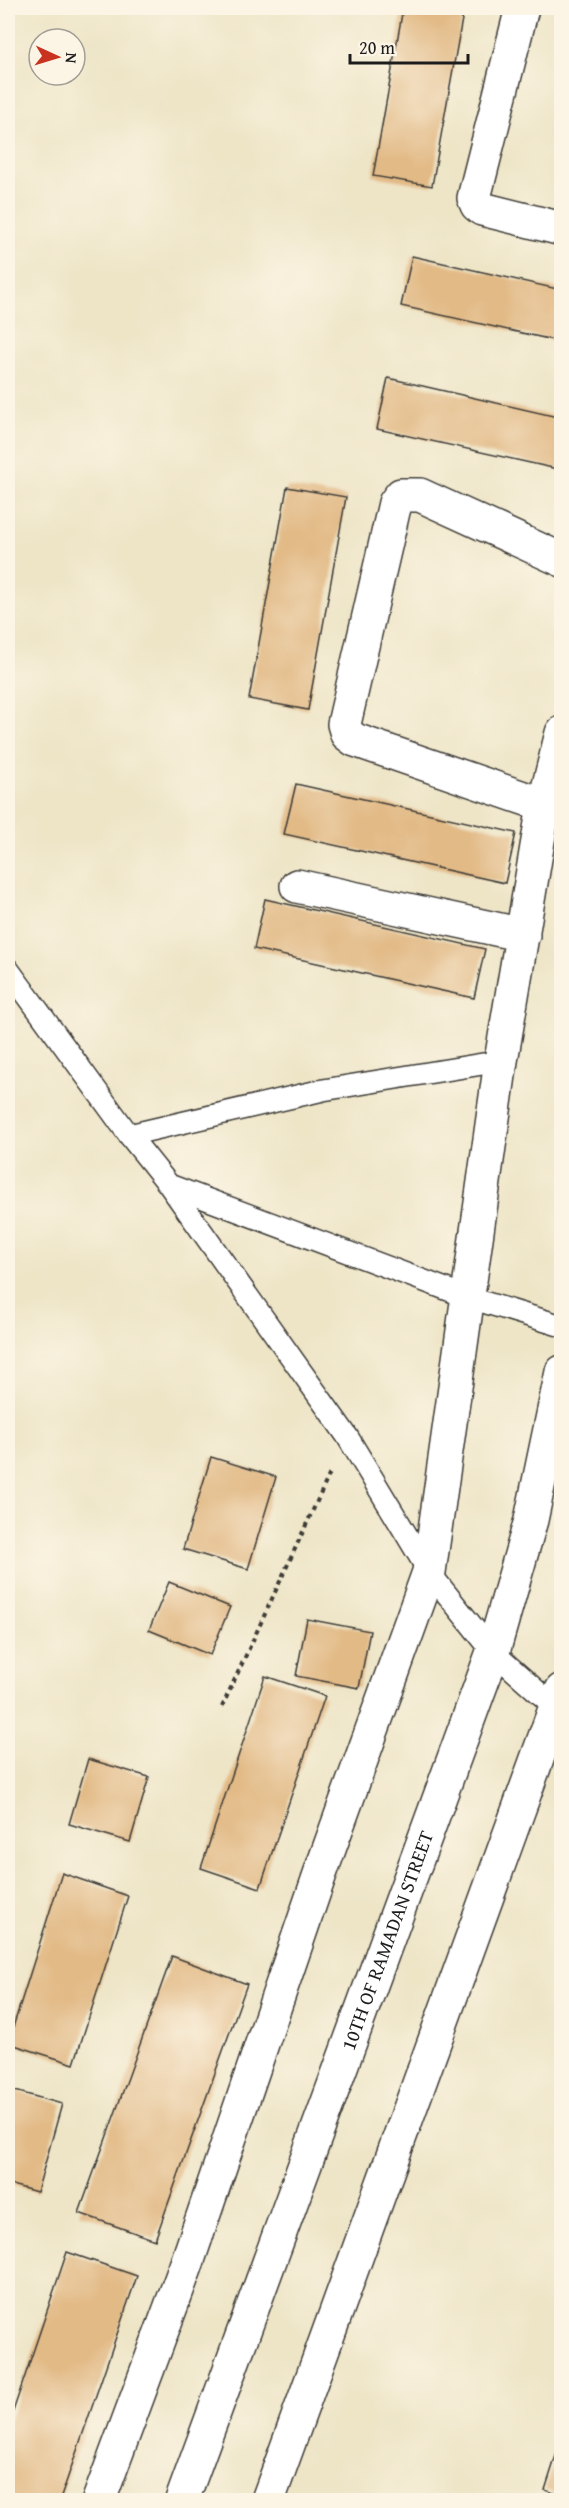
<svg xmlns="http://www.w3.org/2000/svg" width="569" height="2508" viewBox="0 0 569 2508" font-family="'Gentium Book Plus',serif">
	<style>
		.building { fill: #e2ba86 }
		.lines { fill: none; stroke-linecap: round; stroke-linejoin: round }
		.lane-casing { stroke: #3c3a36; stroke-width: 24 }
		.street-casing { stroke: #3c3a36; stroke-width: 36 }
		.primary-casing { stroke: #3c3a36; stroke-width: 36 }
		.path { stroke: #3c3a36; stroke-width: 4; stroke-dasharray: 4.5 4.5; stroke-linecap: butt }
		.lane { stroke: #fff; stroke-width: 21 }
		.street { stroke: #fff; stroke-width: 33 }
		.primary { stroke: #fff; stroke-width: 33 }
		.labels { text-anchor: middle; stroke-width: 5; stroke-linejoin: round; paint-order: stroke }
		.street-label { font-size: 20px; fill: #1c1c1c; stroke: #fcf5e5 }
	</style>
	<rect width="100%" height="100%" fill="#fcf5e5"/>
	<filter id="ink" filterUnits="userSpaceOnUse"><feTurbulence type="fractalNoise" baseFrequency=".0167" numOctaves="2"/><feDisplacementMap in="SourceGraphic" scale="12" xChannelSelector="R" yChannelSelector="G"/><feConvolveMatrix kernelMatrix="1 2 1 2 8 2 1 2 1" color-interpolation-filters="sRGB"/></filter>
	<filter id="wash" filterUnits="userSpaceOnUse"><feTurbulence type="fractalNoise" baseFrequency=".008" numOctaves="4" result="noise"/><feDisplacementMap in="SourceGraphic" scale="24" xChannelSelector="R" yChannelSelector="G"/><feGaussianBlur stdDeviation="1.35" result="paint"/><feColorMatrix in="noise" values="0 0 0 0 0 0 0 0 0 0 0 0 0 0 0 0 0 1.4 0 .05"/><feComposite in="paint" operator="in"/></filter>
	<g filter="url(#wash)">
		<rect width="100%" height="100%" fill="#eee5c7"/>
		<g id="blocks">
			<!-- building -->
			<path class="building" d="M403 8H464L432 186 373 176Z
				M412 256 562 290V342L401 306Z
				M388 378 562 418V470L377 429Z
				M287 487 346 497 308 710 249 699Z
				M296 784 516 833 505 883 284 834Z
				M265 899 485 949 474 998 254 949Z
				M211 1457 276 1477 248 1569 183 1549Z
				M169 1582 230 1607 210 1655 149 1630Z
				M307 1619 370 1631 359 1688 296 1676Z
				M265 1676 325 1696 260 1888 201 1868Z
				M88 1759 149 1777 130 1842 69 1824Z
				M62 1873 128 1896 74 2064 8 2043Z
				M172 1956 247 1984 155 2240 79 2213Z
				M8 2089 62 2104 37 2192 8 2184Z
				M67 2252 137 2276 60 2500H19L8 2497V2426Z
				M561 2440H562V2496L545 2490Z"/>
		</g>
	</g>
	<g filter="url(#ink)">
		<use href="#blocks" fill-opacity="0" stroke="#3c3a36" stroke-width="1.5"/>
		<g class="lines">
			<!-- lane casing -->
			<g class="lane-casing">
				<path id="lane" d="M8 969 129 1135 169 1185 347 1436 429 1572 493 1652 556 1708
					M129 1135 323 1090 501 1061
					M169 1185 467 1297 562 1326"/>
			</g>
			<!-- street casing -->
			<g class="street-casing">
				<path id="street" d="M522 8 474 198 477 205 482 209 562 229
					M544 805 355 740 347 734 344 724 395 503 401 495H420L562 560
					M297 886 523 935
					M99 2500 186 2266 320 1874 429 1572 501 1061 544 805 562 733"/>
			</g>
			<!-- primary casing -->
			<g class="primary-casing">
				<g id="primary">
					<path id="s1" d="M182 2500 493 1652 531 1520 562 1372"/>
					<path d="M268 2500 562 1690"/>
				</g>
			</g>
			<!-- path -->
			<path class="path" d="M222 1707 331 1471"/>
			<!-- lane -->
			<use href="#lane" class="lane"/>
			<!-- street -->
			<use href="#street" class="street"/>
			<!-- primary -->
			<use href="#primary" class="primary"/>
		</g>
	</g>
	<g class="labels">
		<!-- street labels -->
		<g class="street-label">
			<text dy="7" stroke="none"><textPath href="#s1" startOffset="596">10TH OF RAMADAN STREET</textPath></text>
		</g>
	</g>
	<!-- margin -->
	<rect width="569" height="2508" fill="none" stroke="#fcf5e5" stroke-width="30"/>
	<!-- north arrow -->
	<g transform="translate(57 57) rotate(94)"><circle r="28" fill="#fcf5e5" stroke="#a29e95" stroke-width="1.5"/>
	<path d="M0-4.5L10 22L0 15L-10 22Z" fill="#c8321e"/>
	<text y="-9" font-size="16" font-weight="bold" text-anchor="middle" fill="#1c1c1c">N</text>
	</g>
	<!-- scale -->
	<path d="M350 54v9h118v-9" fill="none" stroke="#1c1c1c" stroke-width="3"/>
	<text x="359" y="54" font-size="18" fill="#1c1c1c" stroke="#fcf5e5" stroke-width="4.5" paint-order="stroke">20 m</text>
</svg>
